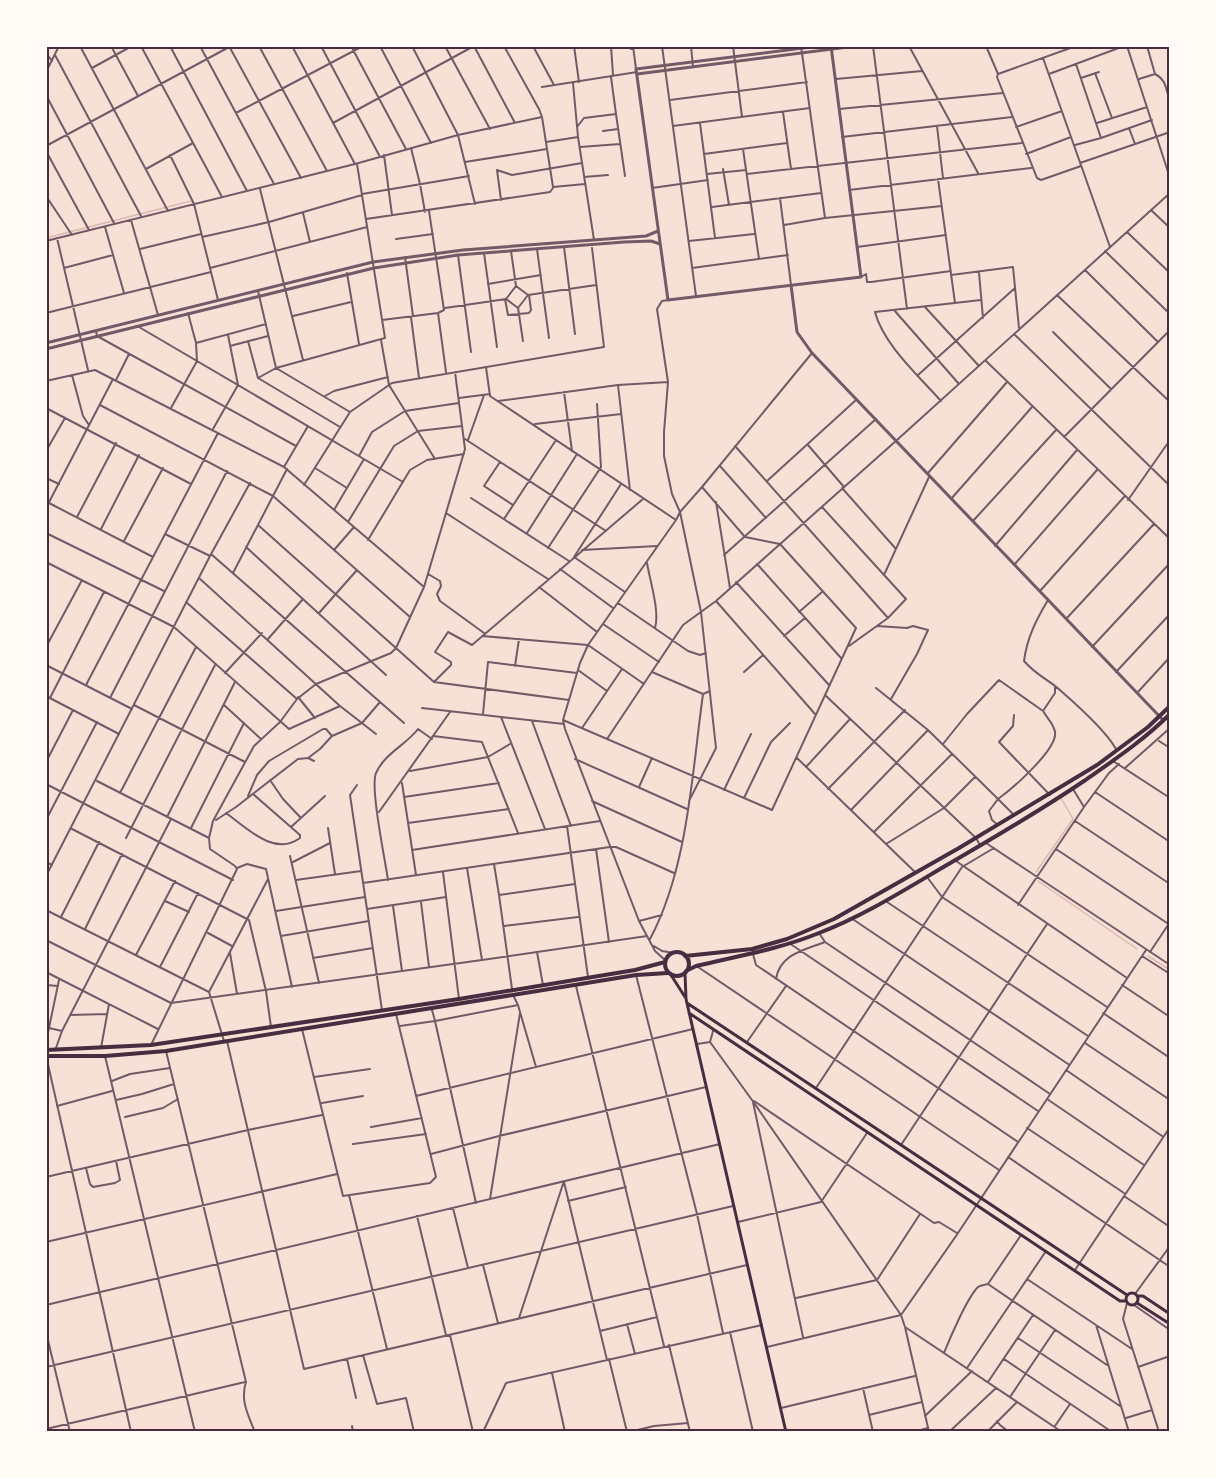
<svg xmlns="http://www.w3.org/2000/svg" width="1216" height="1478" viewBox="0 0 1216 1478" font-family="'PT Sans',sans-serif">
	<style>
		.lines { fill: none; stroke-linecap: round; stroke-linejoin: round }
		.stream { stroke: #dcb8b0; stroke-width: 1.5 }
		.minor { stroke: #755966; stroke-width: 2 }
		.tertiary { stroke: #755966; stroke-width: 3 }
		.secondary { stroke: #4a2c40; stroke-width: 3 }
		.trunk { stroke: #4a2c40; stroke-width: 4 }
		.neatline { fill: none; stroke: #4a2c40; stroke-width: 2 }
	</style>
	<rect width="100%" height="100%" fill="#f7e1d7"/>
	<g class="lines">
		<!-- stream -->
		<path class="stream" d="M46 238 191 201
			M1036 872 1073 819 1061 798
			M1038 881 1137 949
			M1148 956 1170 970"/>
		<!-- minor -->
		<path class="minor" d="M80 46 168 211
			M111 46 138 96
			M141 46 222 197
			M170 46 247 191
			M200 46 274 184
			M229 46 301 178
			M259 46 327 171
			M292 46 355 164
			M321 46 379 155
			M351 46 406 149
			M380 46 431 143
			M412 46 458 135 475 204
			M445 46 490 129
			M474 46 515 123
			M533 46 554 85
			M574 46 579 82
			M611 46 613 75
			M623 46 632 49
			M633 46 636 69
			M662 46 696 296
			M691 46 693 67
			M733 46 742 117
			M801 46 825 218
			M873 46 907 309
			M909 46 978 173
			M986 46 998 74
			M1076 46 998 74 997 77 1037 178 1041 180 1081 166
			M1127 46 1170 178
			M1147 46 1155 74
			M46 53 52 61
			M55 55 141 216
			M1043 58 1110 247
			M1076 64 1101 138 1152 120
			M92 68 132 46
			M46 72 59 46
			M1095 73 1112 118
			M1049 74 1124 46
			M1081 78 1099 72
			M836 79 922 71
			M1139 79 1155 74C1167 80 1165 89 1170 100
			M573 83 578 137 594 240
			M542 87 637 72
			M46 95 114 223
			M670 100 807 82
			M839 109 1003 93
			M783 112 791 169
			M236 113 363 46
			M616 114 625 176
			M542 117 553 187 585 184
			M333 123 474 46
			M700 123 715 238
			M1097 123 1147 107
			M673 126 810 108
			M937 126 943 178
			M577 127 584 118 616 114 611 77
			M1016 127 1062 111
			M1129 128 1135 144
			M603 131 618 129
			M842 137 1012 117
			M546 142 578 137
			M1075 145 1101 138
			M46 146 231 46
			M580 147 620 144
			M411 148 420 184 425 212
			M743 149 759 259
			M46 151 89 230
			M704 154 787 143
			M1026 154 1071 137
			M170 155 194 204 218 300
			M384 155 392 215
			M465 162 547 149
			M1080 163 1170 132
			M146 169 193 143
			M723 169 729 205
			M707 174 746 170
			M747 174 1022 143
			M584 177 608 175
			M938 179 955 303
			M652 188 708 180
			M260 189 303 360
			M849 190 1031 168
			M362 194 469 176
			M46 196 72 235
			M780 198 791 285
			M501 200 497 170 512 175 582 163
			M712 207 821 193
			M1151 210 1170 228
			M303 213 310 242
			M366 219 550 192 553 188
			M131 220 158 315
			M784 225 825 218 942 206
			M105 227 124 293
			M1127 232 1170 273
			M202 237 269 222 362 195
			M57 238 88 370
			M396 239 433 234
			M46 241 355 164 458 135 542 117 539 109 504 46
			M689 241 754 234
			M564 247 575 334
			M857 247 946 235
			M140 249 201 234
			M537 249 549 338
			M511 251 516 286
			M1105 251 1170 314
			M484 253 497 347
			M458 255 471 352
			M405 257 413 316
			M64 268 113 255
			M210 268 367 227
			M692 268 788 255
			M1085 270 1158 342
			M347 273 359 344
			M979 273 983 318
			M951 275 1013 267 1019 328
			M861 277 866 274 867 282H871L951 271
			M488 284 541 275
			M258 291 276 368 350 412
			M528 295 596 285
			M1057 295 1170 402
			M505 299 508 315 529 313 531 310 529 295
			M668 300 662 301 657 309 668 382 664 432V456L672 494 680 512 701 612 716 748 689 801
			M925 307 979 366
			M445 308 506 299 516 286 528 295 518 308 506 299
			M518 308 523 341
			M894 310 959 384
			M46 313 211 272
			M438 313 446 372
			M293 316 351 302
			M411 317 419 378
			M382 320 438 313 444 310 429 211
			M139 327 403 482
			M96 331 97 336 296 446
			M1053 332 1111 389
			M1015 335 1170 486
			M381 340 389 385 435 459
			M248 341 258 378 340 427
			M196 343 266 324
			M230 346 268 336
			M986 361 1170 539
			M486 367 490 396 676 520
			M72 375 83 416 89 425
			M918 375 1015 288
			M258 378 276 368 385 338 357 164
			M116 380 129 354
			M46 381 95 370 284 467 424 587
			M618 385 630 490
			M564 392 572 451
			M325 396 334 391 388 377
			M459 398 490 394
			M498 401 618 385 668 382
			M941 401C919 376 883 344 875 312L981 300
			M100 405 273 496 410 617
			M46 408 191 484
			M171 408 197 361 196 343 188 313
			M535 424 621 414
			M213 429 238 385 228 335
			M1064 437 1170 330
			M465 439 606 531
			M468 440 484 395
			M808 445 844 487
			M735 446 888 618
			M46 451 65 418
			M359 456 372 432 405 411 459 403
			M500 462 484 486 513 505
			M720 466 766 518
			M284 467 308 426
			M315 468 347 488
			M928 473 1007 382
			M46 478 59 484
			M767 481 856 400
			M621 484 574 557 625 592
			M304 485 350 412 392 383 604 347 592 248
			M842 488 896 549
			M471 498 569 561
			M951 499 1032 407
			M1128 500 1170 440
			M716 502 730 588
			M49 503 153 557
			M822 507 906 599 888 618 849 646
			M46 508 113 379
			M334 510 364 459
			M446 513 548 579
			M77 517 116 443
			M504 519 556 440
			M973 521 1056 430
			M348 522 394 446 418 431 462 426
			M258 525 434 682 569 700
			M101 529 139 455
			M46 533 164 591
			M527 533 577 454
			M165 534 210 556
			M368 540 410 470 427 460 464 454
			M124 541 163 468
			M995 546 1077 450
			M246 547 386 675
			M548 548 601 467 597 404
			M334 550 354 527
			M582 550 657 546
			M211 554 404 723
			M724 555 876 419
			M46 562 174 627 289 729 340 706
			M647 563C650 581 660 612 655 628
			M757 564 841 658
			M1014 565 1097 470
			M560 569 613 608
			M233 573 287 469
			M428 574 440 581 441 586 437 594 440 601 484 633
			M884 575 929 477
			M199 578 340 706 376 734
			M736 582 829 685
			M539 587 597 632
			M1040 591 1124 497
			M1048 600C1036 620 1027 638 1024 661 1037 676 1048 679 1061 691 1077 705 1106 731 1116 749
			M716 601 815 714
			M186 602 297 699
			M618 603 688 651 700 655 706 653
			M799 612 822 592
			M319 613 357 570
			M1066 619 1154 524
			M603 624 659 662
			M877 626 907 628 913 626 928 630 917 654 891 699
			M482 636 588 645 644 684
			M784 636 805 618
			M268 639 303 599
			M46 647 82 580
			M1092 647 1170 563
			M46 665 132 709
			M515 666 519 639
			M578 670 607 691
			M652 672 703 694 710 691
			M744 672 763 655
			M1116 672 1170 614
			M225 673 262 633
			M434 682 451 665V662L435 652 448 632 472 645 643 499
			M86 685 218 433
			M876 688 928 730 998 799 989 811 992 820 998 825
			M1137 693 1170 657
			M825 695 976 838 980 845
			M46 696 119 734
			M298 697 315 718
			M50 698 104 592
			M110 698 227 471
			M134 705 245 762
			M224 705 261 739
			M422 708 564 724
			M483 714 488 662 577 673
			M1014 715 1013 726 999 742 1050 795
			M501 717 545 829
			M563 720 772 810 856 628 780 544 745 537 702 487
			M532 721 571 826
			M582 728 622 669
			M433 736 482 742 518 833
			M607 739 683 625 716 601 897 440 1170 193
			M1159 741 1170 748
			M943 744 967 714 999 680 1043 711
			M308 758 320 749 332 736 362 723 380 702
			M797 758 916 873
			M575 759 687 809
			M1113 761 1170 798
			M46 762 73 710
			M806 767 850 719
			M1125 768 1170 728
			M410 771 488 757 510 744
			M270 780 283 799 300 817
			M97 781 209 838
			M402 783 416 875
			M46 784 233 880
			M357 785 350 795 382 1010
			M639 787 652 758
			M828 789 905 710
			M1073 789 1084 807
			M724 790 751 734
			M1095 792 1170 842
			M120 793 196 647
			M248 796 257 775 269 761 323 729H326L332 736
			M404 797 499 783
			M744 798 771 742 790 723
			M592 801 682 842
			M851 810 928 730
			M379 812 450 712
			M226 813C247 828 274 857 300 838V835L253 794
			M1014 815 998 799C1012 789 1058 749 1055 732 1054 724 1047 718 1043 711L1055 693V686
			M167 817 235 682
			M46 820 97 722
			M216 820 236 807 298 759 308 758 314 761
			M1075 821 1170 884
			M408 823 509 809
			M567 826 588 977
			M291 827 325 796
			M191 828 244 723
			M328 828 335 874
			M72 829 249 920 266 991 271 1027
			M874 832 952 754
			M126 838 215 665
			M986 843 1170 965
			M886 844 944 808 975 777
			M596 849 609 942
			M1056 849 1170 925
			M412 850 600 821
			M290 856 319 983
			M956 861 1127 978
			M46 862 52 865
			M293 862 330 843
			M494 864 499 895
			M237 868 247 864 266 869 292 987
			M443 872 459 999
			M46 876 210 556 250 483
			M927 877 942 897 1107 1007
			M296 880 361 871
			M388 880C385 859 370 788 376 773 385 753 406 745 418 729L432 739
			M363 883 610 847H616L674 873
			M165 901 189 912
			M421 902 429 967
			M887 902 1088 1036
			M1018 905 1084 807 1109 773 1119 764
			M393 906 402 971
			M367 909 446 897
			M46 910 209 992
			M276 911 365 897
			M61 917 99 842
			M851 918 1068 1064
			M639 921 662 915
			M504 926 578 917
			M85 929 122 854
			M208 933 232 946
			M819 933 825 942 1050 1094
			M281 936 369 921
			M650 939C688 868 692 773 703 694
			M46 940 171 1003 482 960 467 868
			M789 943 1038 1111
			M654 946 662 951 674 953
			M537 952 543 985
			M1150 952 1170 922
			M230 953 237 994
			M753 954 756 965 1018 1142
			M136 955 175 881
			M1142 956 1170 974
			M313 958 373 948
			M482 960 647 936
			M665 960 655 951 639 921 565 729 563 720 580 663 588 645 676 520 680 512 702 487 812 353
			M160 967 198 893
			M698 967 999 1170
			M46 972 158 1029
			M636 975 697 1214 723 1333
			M776 979C780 954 804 950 825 942
			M46 985 58 986
			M1122 985 1170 1017
			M576 986 664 1346
			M512 989 499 895 575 884
			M513 995 518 1005 536 1067
			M432 1010 435 1021 518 1005
			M1103 1013 1170 1058
			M70 1015 107 1014
			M400 1026 435 1021 476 1203
			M49 1028 62 1031 171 819
			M302 1029 343 1196 430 1183 436 1177 396 1014
			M224 1041 209 992 268 879
			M227 1041 304 1369 747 1265
			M46 1042 59 980
			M710 1042 713 1031
			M747 1042 786 986
			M1085 1043 1170 1100
			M697 1044 710 1042 752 1100 901 1315 905 1327 929 1432
			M151 1045 237 869 235 866 210 849 209 838 213 821 254 746 280 722 297 699 316 684 391 653 396 648 424 587 465 449 455 372
			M56 1048 62 1031
			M101 1048 109 1004
			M166 1051 246 1382C240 1400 248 1415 255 1432
			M105 1056 195 1432
			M47 1060 131 1432
			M1066 1070 1162 1136
			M314 1077 370 1069
			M112 1081 130 1074 170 1068
			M816 1088 962 867 994 848
			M416 1096 693 1029
			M1047 1099 1144 1165
			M116 1100 142 1094 174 1084
			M754 1101 934 1223 939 1222 957 1233
			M753 1102 803 1337
			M322 1103 363 1096
			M57 1106 112 1091
			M125 1117 163 1108 178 1099
			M371 1127 422 1118
			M1027 1128 1124 1193
			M353 1144 426 1134
			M901 1145 1047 924
			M431 1154 499 1136 706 1087
			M1008 1157 1170 1267
			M86 1168 90 1184 93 1187 115 1183 120 1180 116 1161
			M46 1177 248 1130 322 1115
			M564 1182 607 1360
			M349 1195 387 1349
			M1124 1196 1170 1227
			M490 1199 520 1013
			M568 1201 626 1187
			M453 1208 468 1268
			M417 1216 446 1335
			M738 1222 821 1202 867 1133
			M1021 1235 988 1284 1107 1365
			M46 1242 337 1174
			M483 1265 498 1323
			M1075 1270 1170 1127
			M1027 1279 1132 1349
			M1135 1294 1170 1246
			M796 1298 877 1280 920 1214
			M1127 1303 1123 1319 1159 1432
			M46 1305 720 1144
			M1134 1305 1170 1330
			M519 1318 563 1184
			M627 1324 635 1354
			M1096 1325 1129 1432
			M905 1327 1062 1432
			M600 1331 657 1317
			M46 1332 70 1432
			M730 1332 753 1432
			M450 1335 473 1432
			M1018 1338 1120 1406
			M669 1345 690 1432
			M767 1347 901 1315 956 1236 1146 950
			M944 1353C950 1338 967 1298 978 1287 981 1285 984 1285 988 1284
			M363 1355 377 1404 406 1398 414 1432
			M347 1359 356 1398
			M609 1359 627 1432
			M1004 1359 1112 1432
			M46 1367 733 1206
			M1138 1367 1170 1356
			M967 1368 1046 1251
			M552 1373 565 1432
			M988 1382 1033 1315
			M863 1388 873 1432
			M1010 1397 1055 1330
			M781 1408 915 1376
			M869 1415 922 1402
			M925 1416 972 1371
			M1126 1418 1152 1410
			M997 1421 1000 1425 1009 1432
			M352 1426 353 1432
			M1055 1426 1070 1404
			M46 1429 245 1382
			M483 1432 506 1383 762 1325
			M629 1432 654 1426 688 1423
			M779 1432 786 1430
			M913 1432 928 1428
			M949 1432 996 1388
			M987 1432 1017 1402"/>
		<!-- tertiary -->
		<path class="tertiary" d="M819 46 636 69 668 300 861 277 831 46
			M637 74 856 46
			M791 285 797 332 812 353 1163 720
			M46 343 373 262 463 250 646 236 658 231
			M46 349 374 268 458 255 624 242 651 241 660 244"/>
		<!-- secondary -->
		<path class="secondary" d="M685 973 686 999 786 1432
			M671 975 685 997
			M687 1003 1127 1295
			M689 1013 1120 1301H1126
			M1126 1299a6 6 0 1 1 12 0a6 6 0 1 1-12 0Z
			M1137 1296H1143L1170 1314
			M1137 1303 1170 1324"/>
		<!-- trunk -->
		<path class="trunk" d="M665 964a12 12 0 1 1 24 0a12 12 0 1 1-24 0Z
			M685 956 752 949 787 939 834 919 959 848 1097 765 1148 727 1170 706
			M686 971 696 966C738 956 780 949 819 933 866 915 909 887 952 862 997 836 1041 810 1084 781 1114 760 1144 740 1170 714
			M46 1050 151 1045 459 999 635 970 665 962
			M46 1056H105L166 1051 636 975 668 973"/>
	</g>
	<!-- border -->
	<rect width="1216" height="1478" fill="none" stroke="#fffaf5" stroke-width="96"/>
	<rect x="48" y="48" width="1120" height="1382" class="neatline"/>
</svg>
